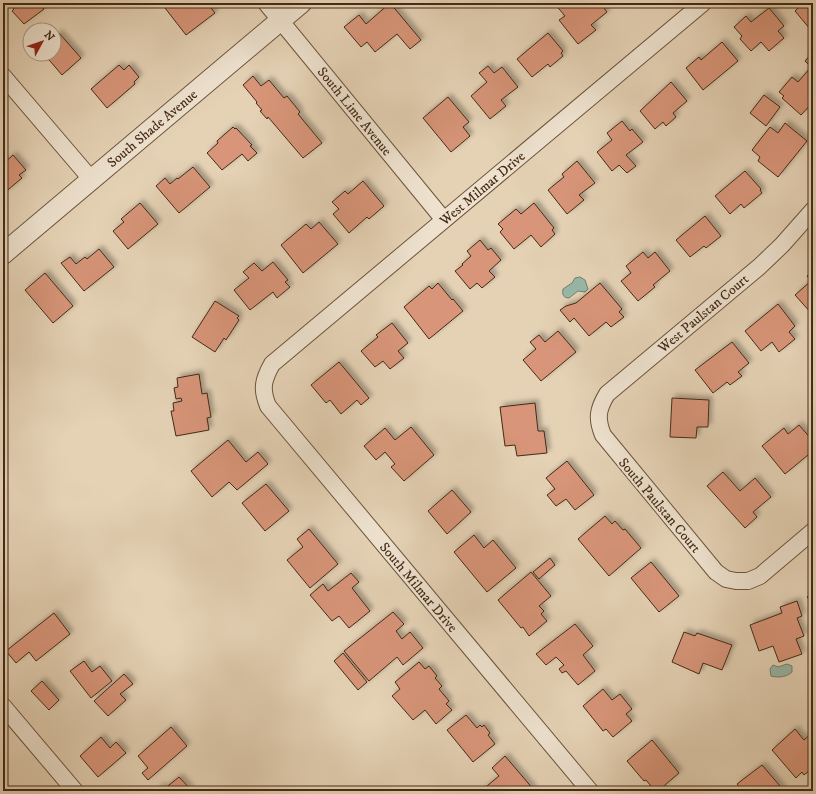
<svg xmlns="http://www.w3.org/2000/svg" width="816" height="794" viewBox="0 0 816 794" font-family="'IM FELL DW Pica',serif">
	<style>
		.water { fill: #97b8a8; stroke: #767f6d }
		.building { fill: #d89579; stroke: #442a15; filter: url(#shadow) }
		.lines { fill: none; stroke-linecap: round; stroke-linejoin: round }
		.minor-casing { stroke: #6c543d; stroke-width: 18 }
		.tertiary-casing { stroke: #6c543d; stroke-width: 22 }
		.minor { stroke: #eee2cf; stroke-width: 16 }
		.tertiary { stroke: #eee2cf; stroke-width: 20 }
		.labels { text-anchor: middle; stroke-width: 4; stroke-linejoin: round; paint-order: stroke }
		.street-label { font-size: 14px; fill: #442a15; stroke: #eee2cf }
	</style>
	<defs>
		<filter id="shadow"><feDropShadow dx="3.5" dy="-3.5" stdDeviation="2" flood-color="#0004"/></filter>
	</defs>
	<rect width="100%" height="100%" fill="#e5d2b5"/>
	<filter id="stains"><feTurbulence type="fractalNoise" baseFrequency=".005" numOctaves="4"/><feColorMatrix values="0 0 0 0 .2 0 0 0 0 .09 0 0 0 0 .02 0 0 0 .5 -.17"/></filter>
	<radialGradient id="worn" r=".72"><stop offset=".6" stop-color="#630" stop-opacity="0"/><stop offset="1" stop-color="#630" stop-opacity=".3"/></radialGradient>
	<!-- water -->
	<path class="water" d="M580 277 585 280 588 289 585 292 578 291 569 298C563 298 562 294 563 289L572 283 575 278Z
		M787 664 792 666V672C787 677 778 678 771 676L770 669 773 665 778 667Z"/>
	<!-- building -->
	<path class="building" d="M9 3H39L44 9 24 24 12 11 14 9Z
		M171 3H207L215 13 186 35 165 8Z
		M390 3 421 40 410 49 397 34 375 52 367 42 361 47 344 27 359 15 366 24Z
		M554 3H600L607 12 591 25 596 30 578 44 559 20 565 16Z
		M794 3H813V27L810 29 795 11 798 8Z
		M769 8 784 26 778 31 784 38 769 51 761 42 751 51 740 39 742 36 734 27 746 16 751 22Z
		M59 33 81 58 62 75 44 54H54V37Z
		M548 33 563 51 561 53 563 56 550 67 548 64 532 77 517 59Z
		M722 42 738 61 703 90 686 68 699 57 701 60Z
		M813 52V102L801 115 782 98 784 96 779 92 792 77 798 82 811 67 805 61Z
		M119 65 124 70 129 65 139 77 134 82 135 84 107 108 91 89Z
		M488 66 494 73 502 67 518 87 501 100 506 106 490 119 471 96 487 82 479 73Z
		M253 76 261 86 269 80 284 98 287 96 300 112 298 114 322 143 303 158 268 117 267 119 260 111 262 110 256 103 257 102 243 85Z
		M671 82 687 101 673 113 676 117 666 126 663 122 655 129 640 111Z
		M764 95 780 107 766 126 750 113Z
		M448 97 469 122 463 127 470 136 451 152 423 118Z
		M622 121 630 131 632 129 643 142 626 155 636 166 627 173 619 165 612 171 597 152 612 140 607 133Z
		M785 123 807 141 778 177 758 161 760 157 752 150 770 127 778 133Z
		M233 127 235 129 236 128 252 145 250 146 257 153 248 161 242 154 222 170 207 153 218 143 217 141Z
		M13 155 26 170 19 175 22 178 3 194V164Z
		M577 161 595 183 579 195 584 200 567 214 548 190 564 177 562 174Z
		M193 167 210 187 179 213 156 186 165 178 170 184 177 178 178 179Z
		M745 171 761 189 760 190 762 193 744 208 741 204 730 214 715 196Z
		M363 181 384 206 369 219 367 217 349 233 333 214 339 209 332 202 345 191 348 194Z
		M140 203 158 224 128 249 113 231 124 222 121 219Z
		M534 203 554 228 552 230 555 234 541 247 531 235 514 249 500 232 503 229 498 224 516 209 521 214Z
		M705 216 721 236 706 248 704 246 690 257 676 240Z
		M319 222 338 244 303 273 281 245 306 224 311 229Z
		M480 240 488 250 491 248 501 260 489 271 495 277 482 288 477 283 470 289 455 271 463 265 462 264 471 256 467 251Z
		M99 249 114 267 84 291 61 263 70 257 76 264 85 257 87 259Z
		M643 252 648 258 655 252 670 271 653 285 655 287 638 301 621 281 631 273 626 266Z
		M273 262 288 280 285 282 290 287 277 298 273 292 250 310 234 290 249 278 243 272 254 263 262 271Z
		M813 270V313L812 314 795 295 811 281 807 276Z
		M45 273 73 306 53 323 25 290Z
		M438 283 452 300 453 299 463 311 429 339 404 307 429 286 432 289Z
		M600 283 622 309 619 312 624 317 611 327 606 322 589 336 574 318 570 322 560 310 566 306 576 303Z
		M215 301 239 316 237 318 239 320 226 340 224 338 215 352 192 337Z
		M778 304 795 326 789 332 795 339 779 352 772 342 761 351 745 331Z
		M392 323 408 343 398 351 404 358 390 369 383 361 375 367 361 351 378 337 376 335Z
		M558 331 576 352 541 381 523 360 536 349 530 342 539 335 545 342Z
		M732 342 749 363 738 372 742 376 730 385 727 382 713 393 695 370Z
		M339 362 369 398 361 405 357 400 341 414 330 400 326 403 311 385Z
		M199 374 202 394 207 393 211 417 207 418 209 430 176 436 171 411H174L173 403 182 401 181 398 176 399 174 388 178 387 177 378Z
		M672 398 709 400 708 427H697L696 438 670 437Z
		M535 403 538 431H544L547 453 517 456 515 445 505 446 500 407Z
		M799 425 813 441V461L808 455 785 474 762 446 784 428 788 434Z
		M411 427 434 455 404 481 391 467 395 464 385 452 376 460 364 446 385 428 395 440Z
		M228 440 246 462 258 452 268 464 237 490 229 482 212 497 191 471Z
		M567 461 594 495 575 510 566 499 556 506 547 495 555 489 546 478Z
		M723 472 740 491 755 478 771 497 753 512 757 517 745 528 707 486Z
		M266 484 289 511 265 531 242 503Z
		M452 490 471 512 447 534 428 511Z
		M605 516 612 524 615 521 623 530 625 529 641 548 609 576 578 539Z
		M309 529 338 564 310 588 287 560 303 547 297 539Z
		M474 535 484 548 493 540 516 568 487 592 454 552Z
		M550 558 555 565 539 579 533 572Z
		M651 562 679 596 659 612 631 578Z
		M531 572 551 596 539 606 544 611 541 614 547 621 529 636 523 627 521 628 498 600Z
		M351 573 359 582 352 588 370 611 349 628 339 616 332 621 310 595 323 584 328 591Z
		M813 592V604L807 597Z
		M797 601 802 616 797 618 804 636 796 639 802 654 779 662 773 646 759 651 750 625 782 613 780 607Z
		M393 612 404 624 396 631 402 639 410 632 423 648 403 665 397 657 369 681 344 651Z
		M54 613 70 634 36 661 29 652 16 663 6 651Z
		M575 624 593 646 583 655 595 671 578 685 566 671 562 673 559 669 564 665 556 657 546 665 536 654Z
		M684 632 695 636 697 633 732 645 722 670 703 663 699 674 672 662Z
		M343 653 367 682 358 690 334 661Z
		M84 661 92 672 100 666 112 681 91 698 70 671Z
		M419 662 425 669 429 666 437 676 435 678 442 686 439 689 449 701 446 704 452 710 436 724 425 710 413 720 392 696 400 689 395 682Z
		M124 674 133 684 120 694 126 700 108 716 94 701Z
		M42 681 59 700 49 710 31 691Z
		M603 689 612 700 620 694 632 709 626 714 632 721 613 737 606 729 603 731 583 706Z
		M466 715 477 728 480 725 482 727 484 725 490 733 488 735 495 744 473 762 447 730Z
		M171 727 187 746 148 780 142 773 148 768 138 756Z
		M795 729 804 740 813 732V773L810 770 804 775 802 772 796 778 772 750Z
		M101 737 110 748 116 742 126 753 98 777 80 756Z
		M652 740 679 773 658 791H655L646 780 644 781 627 761Z
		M505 756 534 790 532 791H481L499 776 492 768Z
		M762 765 780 786 783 791H743L737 784Z
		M179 777 192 791H156L161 786 164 789Z"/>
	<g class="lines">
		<!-- minor casing -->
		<g class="minor-casing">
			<path id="minor" d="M266 3 444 220
				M3 76 91 179
				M813 210 782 245 759 267 607 394C598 409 596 418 603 435L716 572 726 579 736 581H748L760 576 813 531
				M3 706 75 791
				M590 791 268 406C261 389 263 380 272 364L703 3"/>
		</g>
		<!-- tertiary casing -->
		<g class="tertiary-casing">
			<path id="tertiary" d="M3 254 301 3"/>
		</g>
		<!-- minor -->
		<use href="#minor" class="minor"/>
		<!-- tertiary -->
		<use href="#tertiary" class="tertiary"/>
	</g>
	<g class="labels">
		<!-- street labels -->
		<g class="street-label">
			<text transform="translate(355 111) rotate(51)" y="5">South Lime Avenue</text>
			<text transform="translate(152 128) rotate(-40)" y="5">South Shade Avenue</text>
			<text transform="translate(482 188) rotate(-40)" y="5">West Milmar Drive</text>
			<text transform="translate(703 313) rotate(-40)" y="5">West Paulstan Court</text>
			<text transform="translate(660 505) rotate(50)" y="5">South Paulstan Court</text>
			<text transform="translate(419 587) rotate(50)" y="5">South Milmar Drive</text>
		</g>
	</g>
	<!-- margin -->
	<rect width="816" height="794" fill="none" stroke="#e5d2b5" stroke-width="16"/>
	<rect x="4" y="4" width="808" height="786" fill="none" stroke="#442a15" stroke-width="2"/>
	<rect x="8" y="8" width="800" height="778" fill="none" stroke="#442a15"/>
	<!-- north arrow -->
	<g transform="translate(42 42) rotate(50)"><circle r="19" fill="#eee2cf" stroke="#aa9885"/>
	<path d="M0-3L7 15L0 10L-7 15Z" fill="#8f2418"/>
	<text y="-6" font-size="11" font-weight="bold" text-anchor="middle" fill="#442a15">N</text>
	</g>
	<rect width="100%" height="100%" filter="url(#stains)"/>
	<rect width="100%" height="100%" fill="url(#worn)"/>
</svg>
